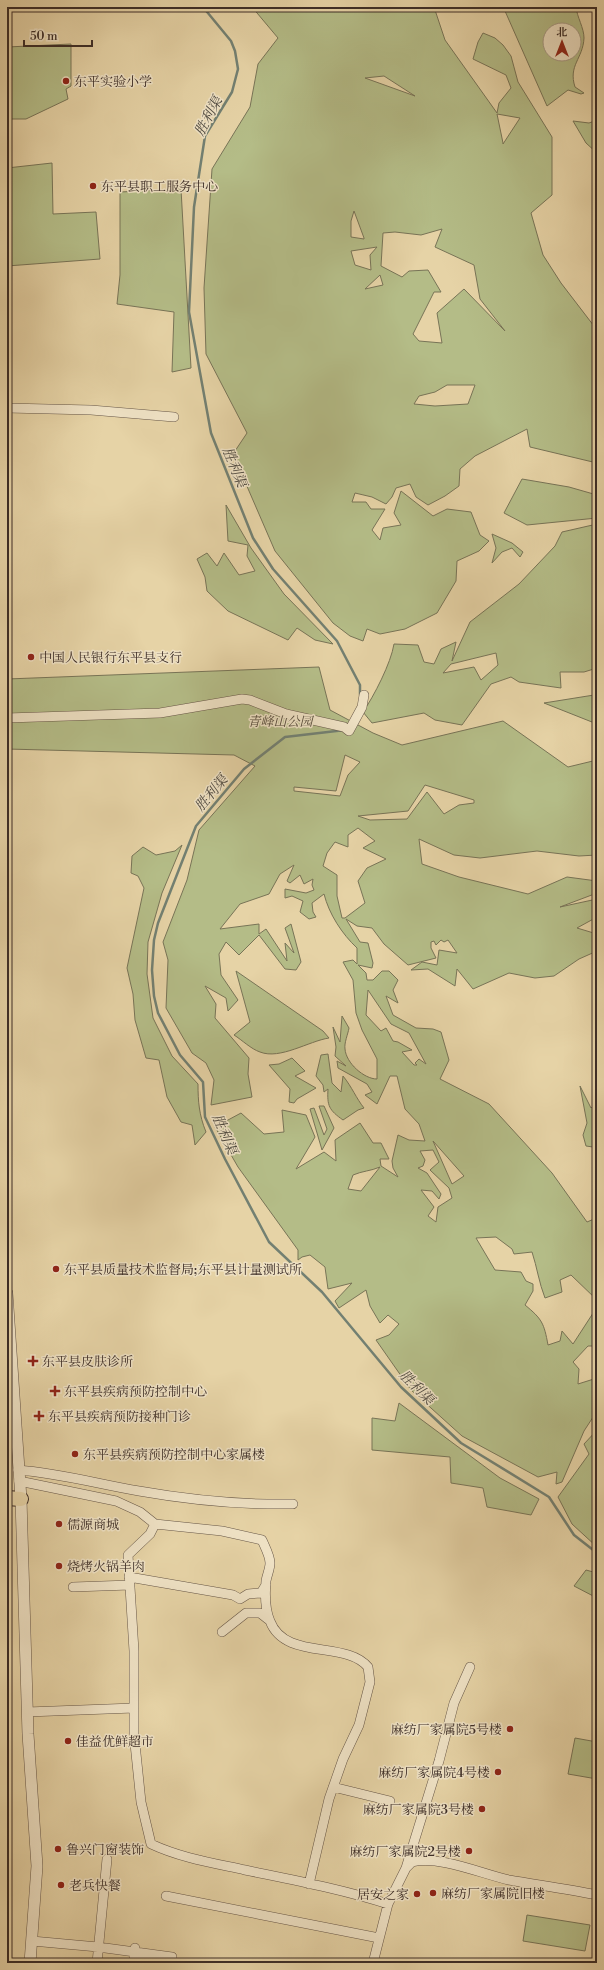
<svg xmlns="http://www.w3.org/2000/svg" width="604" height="1970" viewBox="0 0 604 1970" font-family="'Libre Bodoni','Noto Serif SC',serif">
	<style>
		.green { fill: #b4bc87; stroke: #787457; fill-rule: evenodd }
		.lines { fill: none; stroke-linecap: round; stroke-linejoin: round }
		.stream { stroke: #738072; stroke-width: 2.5 }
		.minor-casing { stroke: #665647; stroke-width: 10 }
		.tertiary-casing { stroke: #665647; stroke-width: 12 }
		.primary-casing { stroke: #3c2d27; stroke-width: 16 }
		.minor { stroke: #efe2c5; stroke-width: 9 }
		.tertiary { stroke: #efe2c5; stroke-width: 11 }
		.primary { stroke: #e6d3a6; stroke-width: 14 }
		.poi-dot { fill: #8f2418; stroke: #efe2c5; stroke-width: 1.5 }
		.labels { text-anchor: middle; stroke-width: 3; stroke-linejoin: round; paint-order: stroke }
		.poi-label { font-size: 13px; fill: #3c2d27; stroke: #efe2c5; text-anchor: start }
		.park-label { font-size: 13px; font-style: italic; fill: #544a3a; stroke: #efe2c5 }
		.water-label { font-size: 14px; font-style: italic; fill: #4e4940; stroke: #efe2c5 }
	</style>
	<rect width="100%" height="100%" fill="#e6d3a6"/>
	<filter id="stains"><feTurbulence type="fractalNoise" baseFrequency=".005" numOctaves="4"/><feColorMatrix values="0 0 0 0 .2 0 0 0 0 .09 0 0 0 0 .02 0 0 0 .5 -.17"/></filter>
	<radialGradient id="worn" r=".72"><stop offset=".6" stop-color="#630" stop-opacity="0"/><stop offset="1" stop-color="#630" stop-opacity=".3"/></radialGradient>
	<!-- green -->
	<path class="green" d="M252 7H434L445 40 497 113 499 103 511 88 506 75 473 59 478 42 483 33 495 38 503 45 511 56 518 82 552 137V195L531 213 543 255 561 283 597 330V463L530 447 527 429 475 456 460 469 459 486 445 496 428 505 416 497 410 484 396 488 392 497 386 504 372 497 355 493 352 502H366L371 509H385L372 530 380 540 383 528 401 525 394 513 401 491 433 516 447 509 471 512 480 535 489 541 479 551 457 561 456 581 437 613 405 629 380 634 367 629 363 641 350 636 333 623 275 551 233 454 247 433 206 354 204 288 212 169 250 107 258 64 278 38ZM384 76 415 96 365 78ZM497 114 520 118 503 144V143ZM354 211 364 238V239L351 237V221ZM442 229 435 247 474 265 480 299 505 331 464 289 437 313 442 343 419 341 413 334 434 292H441L428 270 409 271 402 277 381 266 383 233 395 232 421 235ZM377 247 370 255 371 270 355 265 351 251ZM380 275 383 285 365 289ZM447 385H475L468 404 435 406 414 404 419 396 435 392Z
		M501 7H576C577 17 584 28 584 38 583 59 568 65 575 87L584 93 581 94 568 90 547 106 505 11ZM550 30H574V54H550Z
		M71 44V86L66 89 68 99 26 119H7V47Z
		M597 120V153L586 143 573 121 589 123Z
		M52 163 53 214 96 212 100 259 7 266V168Z
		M181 189 191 368 172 372 174 312 117 304 120 275V192Z
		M522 479 569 487 597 495V518L527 525 504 513Z
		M226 505 251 548 284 594 333 644 315 640 297 628 288 640 228 611 207 591 205 577 197 559 207 553 217 566 224 553 239 575 255 571 247 556 248 545 228 541Z
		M597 524V668L584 672H560L561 688 519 682 511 677 491 684 462 725 435 720 424 713 372 723 363 712C374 696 391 663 394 644L418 645 424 662 434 664 441 649 456 642 452 661 470 622 519 584 555 546 562 532ZM496 653 498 665 481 680 474 667 443 673 451 664Z
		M492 534 512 543 523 552 520 557 512 548 502 552 492 563 496 548Z
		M319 667 330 710 373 733 402 745 503 721 568 767 597 760V855L579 856 537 851 480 858 454 855 419 839 422 864 459 877 528 894 567 877 597 881V893L560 907 597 899V917L577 928 597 934V951L579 959 554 976 535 978 509 973 473 989 457 969 455 986 428 969 411 970 422 962 437 965 439 950 457 953 448 940 444 942 441 940 436 945 434 941 431 942V948L436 958 408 965 384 944 372 928 357 926 346 919 360 942 368 943 373 963 372 968 358 965 366 973 367 980H373L382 971H389L398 980 393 990 398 1003 386 996 393 1015 416 1028 433 1029 441 1032 449 1060 440 1079 489 1104 552 1173 587 1222 594 1219 595 1211 597 1212V1300L571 1275 560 1280 562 1292 545 1298C539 1283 537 1267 532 1252L514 1254 512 1249 496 1237 476 1238 495 1270 521 1272 526 1281 533 1284V1291L525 1305C542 1319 544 1323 548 1345L560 1341 562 1331 573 1344 597 1307V1346H588L573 1362 579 1369 578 1384 597 1378V1411L584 1431 562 1482 556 1484 557 1472 538 1477 462 1436 411 1390 376 1340 389 1335 399 1324 388 1315 380 1323 370 1306 366 1290 339 1308 335 1301 352 1283 328 1289 325 1267 310 1255 302 1257 298 1260V1250L238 1167 215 1127 241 1113 264 1134 284 1132 282 1110 306 1115 315 1137 296 1169 324 1152 336 1161 335 1140 360 1123 373 1143H381L389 1159H380L381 1166 398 1177 393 1168 392 1161 398 1135 409 1140 425 1141 419 1124 405 1109 397 1076H390L377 1104 365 1095 372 1092 367 1084 338 1068 337 1061 346 1066 335 1056 336 1047 333 1027 340 1042 342 1016 349 1028C348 1034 344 1043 345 1049 346 1063 364 1079 377 1079V1059L362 1030 356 1013 353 980 343 962 353 960 357 964V948C342 934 329 914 324 894L312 903 313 912 316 917 309 919 300 912 303 901 292 896 285 898V889L306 893 314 890 312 885 313 879 304 884 300 875 290 883 287 881 294 865 280 874 269 894 240 904 220 929 259 924V934L266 929 287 961 285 943 294 953 285 928 291 924 301 962 296 970 285 969 259 935 239 955 226 942 219 954 221 975 238 1000 228 1011 226 998 205 986 216 1004 215 1018 249 1058 248 1074 252 1097 211 1105 214 1080 206 1063 192 1053 166 1008 168 960 163 942 187 880 199 830 255 766 234 755 7 749V679ZM345 755 360 762 348 775 340 796 294 791V787L336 791ZM425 785 474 800V803L459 805 444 814 427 792 407 819 370 820 358 816 408 811ZM358 828 375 841 363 848 386 859 367 868 358 881 365 903 345 918H342L337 896V875L323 866 327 853 335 842 348 847V835ZM368 990 391 1024 409 1033 426 1064 419 1059 415 1063 417 1065H414L402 1052 412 1050 398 1042 393 1041 386 1028 381 1031 366 1015ZM433 1141 464 1176 452 1184ZM433 1150 439 1162 430 1170 449 1188 452 1198 438 1207 436 1222 428 1216 434 1207 421 1190 432 1191 439 1199 441 1194 427 1173 418 1168 423 1166 425 1160 420 1151ZM380 1167 361 1191 348 1189 353 1175C362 1171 371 1171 380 1167Z
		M597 689V724L544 703 594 695Z
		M182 845 162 893 148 942 147 974 153 1018 172 1056 198 1084C198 1101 199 1115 206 1132L195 1145 192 1125 181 1122 167 1097 159 1060 146 1058 135 1020 133 994 127 968 144 888 138 876 131 873 132 856 143 847 156 855 175 851Z
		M236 971 323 1031 329 1038C309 1041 280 1060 260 1052 251 1049 242 1040 234 1035L250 1022Z
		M328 1054 332 1083 341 1092 343 1076C352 1087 356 1098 364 1108L358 1110 343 1120C329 1110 327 1106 328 1089L324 1092 323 1085 316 1076 321 1055Z
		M292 1058 305 1071 295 1076 316 1088 297 1099 294 1103 289 1102 290 1089 269 1065 279 1064Z
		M580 1086 591 1108 597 1102V1136L593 1134V1147L586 1146 583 1135 587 1123Z
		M319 1106H324L334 1128 322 1150 310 1109 314 1108 324 1135 327 1129Z
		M399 1403 500 1478 539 1499 531 1515 487 1507 483 1488 451 1483 450 1457 372 1450V1418L395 1421Z
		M597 1430V1547L572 1524 558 1497 589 1454 584 1444Z
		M586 1570 597 1573V1598L574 1586Z
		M575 1738 597 1742V1779L568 1774Z
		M527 1915 590 1925 585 1951 523 1941Z"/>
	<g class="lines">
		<!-- stream -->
		<path class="stream" d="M203 7 231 41 235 51 238 69 232 92 205 136 194 207 189 312 211 433 253 538 273 569 337 641 360 685V695
			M345 730 285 737 244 769 196 826 158 923 154 940 152 970 154 996 158 1013 180 1055 203 1082 205 1117 225 1159 269 1242 322 1292 401 1387 461 1443 549 1497 574 1535 597 1553"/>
		<!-- minor casing -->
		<g class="minor-casing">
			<path id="minor" d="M7 408 91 410 174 417
				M7 718 160 713 242 699 250 700 286 714 344 727 349 731 362 707 364 695
				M18 1470C59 1473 98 1484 139 1491 190 1500 241 1505 293 1504
				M19 1481 116 1501 140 1512 155 1524 222 1531 262 1540C265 1547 270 1556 270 1563 270 1569 267 1575 266 1581 265 1593 265 1610 270 1621 285 1661 346 1640 368 1667L370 1682 359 1725 343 1759 329 1799 309 1884
				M155 1524 150 1534 128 1555 134 1651V1734L141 1802 151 1844C181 1858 213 1863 245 1870 293 1880 341 1889 388 1904
				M129 1577 233 1595 240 1599 248 1594 261 1593 266 1585
				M73 1587 130 1585
				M222 1632 246 1613H260L269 1620
				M27 1712 134 1708
				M333 1787 390 1801
				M406 1868 412 1862C439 1855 482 1874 509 1880 538 1885 568 1889 597 1895
				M166 1896 379 1938
				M32 1941 98 1947 172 1957V1963
				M97 1963 107 1859
				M134 1963 135 1948
				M373 1963 388 1904 406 1868 439 1761 454 1703 470 1667"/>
		</g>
		<!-- tertiary casing -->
		<g class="tertiary-casing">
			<path id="tertiary" d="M7 1293 21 1499 28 1734 37 1866 30 1963"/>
		</g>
		<!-- primary casing -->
		<g class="primary-casing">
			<path id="primary" d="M7 1498 21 1499"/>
		</g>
		<!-- minor -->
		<use href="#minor" class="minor"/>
		<!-- tertiary -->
		<use href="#tertiary" class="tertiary"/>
		<!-- primary -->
		<use href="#primary" class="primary"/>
	</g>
	<!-- markers -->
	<g class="poi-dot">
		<circle cx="66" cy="81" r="4"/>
		<circle cx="93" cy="186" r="4"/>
		<circle cx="31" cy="657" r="4"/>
		<circle cx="56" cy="1269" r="4"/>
		<path d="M31 1355h4v4h4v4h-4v4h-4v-4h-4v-4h4z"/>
		<path d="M53 1385h4v4h4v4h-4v4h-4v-4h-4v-4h4z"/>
		<path d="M37 1410h4v4h4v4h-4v4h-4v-4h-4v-4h4z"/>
		<circle cx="75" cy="1454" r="4"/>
		<circle cx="59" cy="1524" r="4"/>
		<circle cx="59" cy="1566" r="4"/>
		<circle cx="510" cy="1729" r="4"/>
		<circle cx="68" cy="1741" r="4"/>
		<circle cx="498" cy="1772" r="4"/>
		<circle cx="482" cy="1809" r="4"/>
		<circle cx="58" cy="1849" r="4"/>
		<circle cx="469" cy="1851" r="4"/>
		<circle cx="61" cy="1885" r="4"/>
		<circle cx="433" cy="1893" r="4"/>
		<circle cx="417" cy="1894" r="4"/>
	</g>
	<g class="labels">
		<!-- poi labels -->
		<g class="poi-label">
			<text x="74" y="86">东平实验小学</text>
			<text x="101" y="191">东平县职工服务中心</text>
			<text x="39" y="662">中国人民银行东平县支行</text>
			<text x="64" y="1274">东平县质量技术监督局;东平县计量测试所</text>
			<text x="42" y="1366">东平县皮肤诊所</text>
			<text x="64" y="1396">东平县疾病预防控制中心</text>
			<text x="48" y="1421">东平县疾病预防接种门诊</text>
			<text x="83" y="1459">东平县疾病预防控制中心家属楼</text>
			<text x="67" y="1529">儒源商城</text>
			<text x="67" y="1571">烧烤火锅羊肉</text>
			<text x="502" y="1734" text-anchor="end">麻纺厂家属院5号楼</text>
			<text x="76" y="1746">佳益优鲜超市</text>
			<text x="490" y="1777" text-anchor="end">麻纺厂家属院4号楼</text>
			<text x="474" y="1814" text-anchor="end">麻纺厂家属院3号楼</text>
			<text x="66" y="1854">鲁兴门窗装饰</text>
			<text x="461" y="1856" text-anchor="end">麻纺厂家属院2号楼</text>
			<text x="69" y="1890">老兵快餐</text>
			<text x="441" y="1898">麻纺厂家属院旧楼</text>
			<text x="409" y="1899" text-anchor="end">居安之家</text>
		</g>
		<!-- park labels -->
		<g class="park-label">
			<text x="280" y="726">青峰山公园</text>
		</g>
		<!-- water labels -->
		<g class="water-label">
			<text transform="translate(208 116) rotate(-62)" y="5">胜利渠</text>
			<text transform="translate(235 467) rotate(68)" y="5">胜利渠</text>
			<text transform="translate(211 793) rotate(-50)" y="5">胜利渠</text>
			<text transform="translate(225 1134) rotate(67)" y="5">胜利渠</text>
			<text transform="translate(417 1387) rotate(45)" y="5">胜利渠</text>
		</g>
	</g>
	<!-- margin -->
	<rect width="604" height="1970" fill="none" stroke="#e6d3a6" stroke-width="24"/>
	<rect x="8" y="8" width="588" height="1954" fill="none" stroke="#3c2d27" stroke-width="2"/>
	<rect x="12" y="12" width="580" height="1946" fill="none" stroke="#3c2d27"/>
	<!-- north arrow -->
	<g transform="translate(562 42)"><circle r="19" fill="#efe2c5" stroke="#a79a86"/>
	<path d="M0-3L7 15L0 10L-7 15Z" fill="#8f2418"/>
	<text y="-6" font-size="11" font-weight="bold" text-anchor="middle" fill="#3c2d27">北</text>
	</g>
	<!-- scale -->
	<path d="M24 40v6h68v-6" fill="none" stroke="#3c2d27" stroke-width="2"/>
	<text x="30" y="40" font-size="12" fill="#3c2d27" stroke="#efe2c5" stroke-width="3" paint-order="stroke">50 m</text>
	<rect width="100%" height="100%" filter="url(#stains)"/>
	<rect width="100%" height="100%" fill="url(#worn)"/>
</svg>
